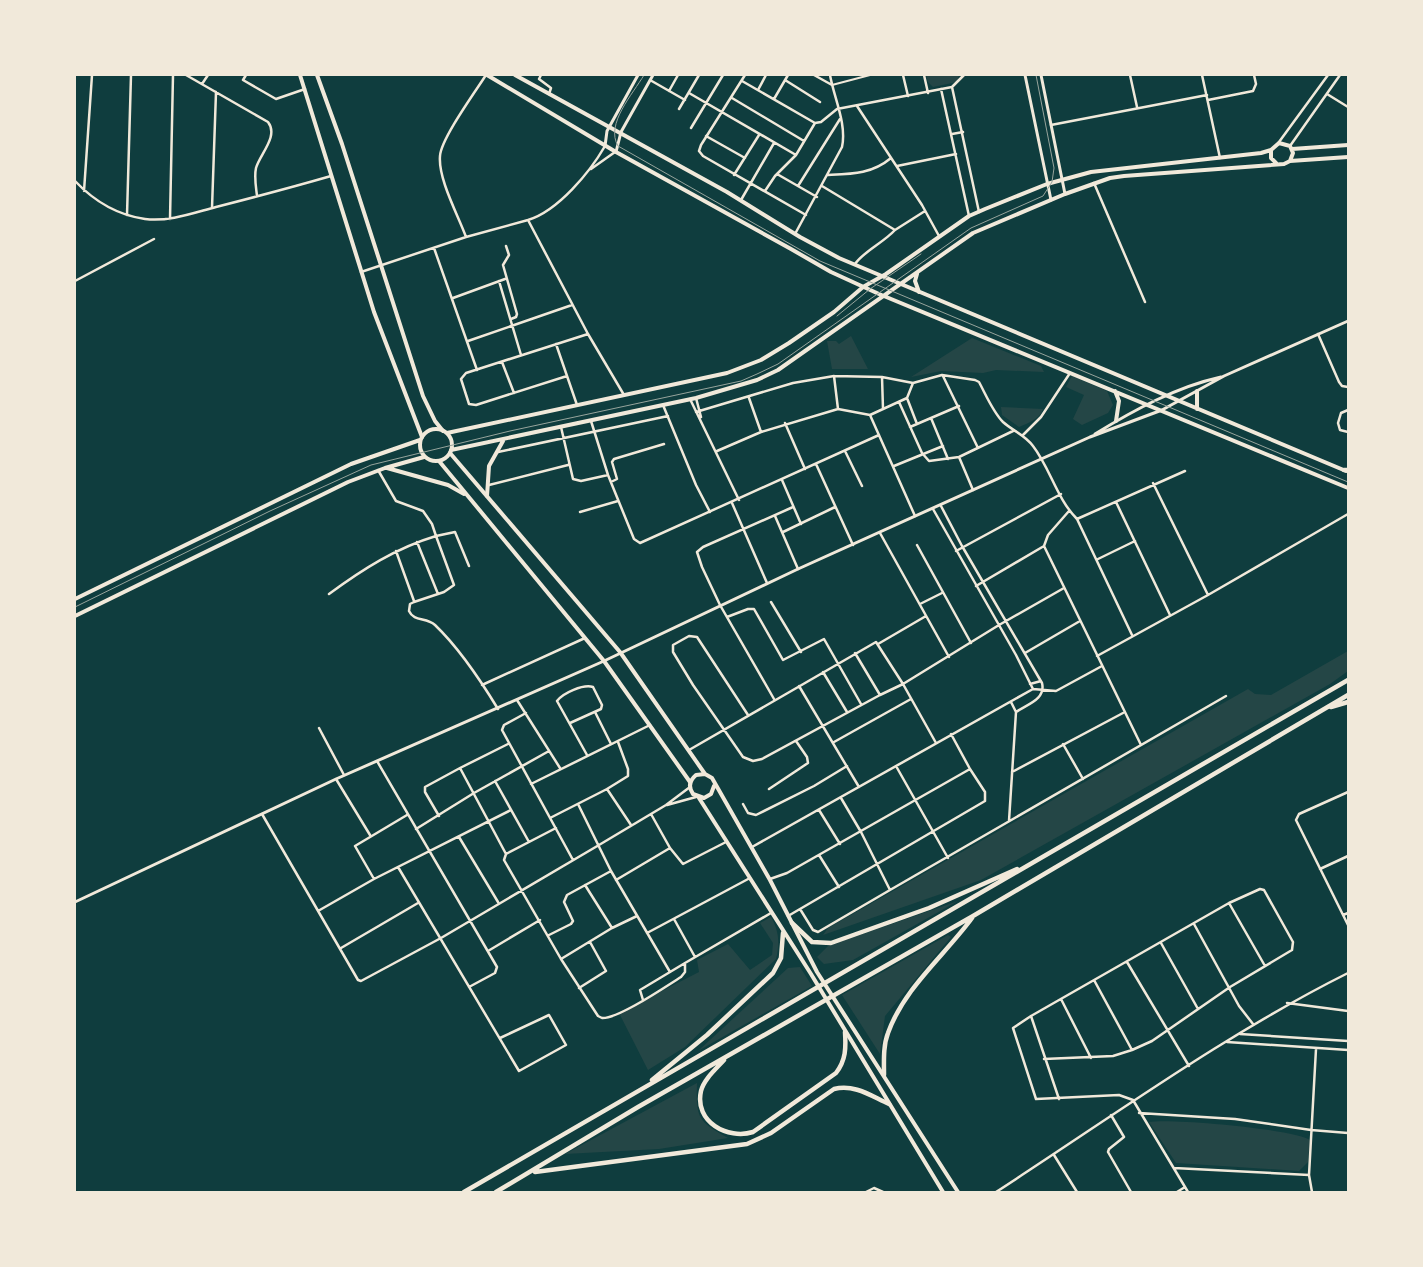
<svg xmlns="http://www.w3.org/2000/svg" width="1423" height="1267" viewBox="0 0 1423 1267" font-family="Quicksand,sans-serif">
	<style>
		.green { fill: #244646 }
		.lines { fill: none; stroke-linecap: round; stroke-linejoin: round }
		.pedestrian { stroke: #f1e9da; stroke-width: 2 }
		.minor { stroke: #f1e9da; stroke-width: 2.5 }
		.tertiary { stroke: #f1e9da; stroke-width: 3 }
		.secondary { stroke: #f1e9da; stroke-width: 4 }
		.primary { stroke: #f1e9da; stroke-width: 4 }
		.trunk { stroke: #f1e9da; stroke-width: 4.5 }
		.tram { stroke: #97a49c; stroke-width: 1 }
	</style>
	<rect width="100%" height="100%" fill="#0f3d3e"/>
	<!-- green -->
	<path class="green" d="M926 75H959L957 82 933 87 928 82Z
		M851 336 868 369H832L827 341H836L839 344Z
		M972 338 1041 366 1044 372 996 370 983 373 941 371 911 377Z
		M1072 376 1107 391 1113 405 1108 413 1082 425 1073 419 1084 395 1066 387Z
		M1001 407 1043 409C1040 419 1028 423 1019 427L1002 415Z
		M1348 651V671L1330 684 981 880 823 935 828 928 1248 689 1255 694 1271 695Z
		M958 901 853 960 824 964 817 957 828 946Z
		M771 917C779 931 780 943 776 959L685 1047 648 1070 619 1013 699 972 697 960 728 944 750 970 772 955 773 943 760 923Z
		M948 935 951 937 885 1016 880 1054 842 995Z
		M800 967 812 986 698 1051 788 968Z
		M697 1083C696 1119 698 1121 728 1138L659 1149 565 1154Z
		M1149 1122C1170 1118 1294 1129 1310 1140L1308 1162 1299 1171 1176 1163Z"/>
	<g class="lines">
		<!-- pedestrian -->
		<path class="pedestrian" d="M832 85 870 75"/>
		<!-- minor -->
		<path class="minor" d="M186 75 268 122C279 136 260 154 256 168 254 177 256 187 257 196
			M246 75 243 80 276 99 305 89
			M541 75 539 79 551 88 549 94
			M745 75 701 145 699 151 703 156 806 215
			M814 75 832 85
			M903 75 908 96
			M924 75 928 93
			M1130 75 1137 107
			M1202 75 1220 158
			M650 80 685 100
			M785 80 820 102
			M742 81 815 123 821 122 837 109 952 87 964 75
			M202 84 208 75
			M952 87 979 212
			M941 89 969 216
			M758 90 766 75
			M669 91 678 75
			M689 93 796 155
			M1327 94 1348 107
			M732 98 804 141
			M774 99 788 75
			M1208 100 1253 91 1256 84 1254 75
			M857 106 922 205 939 236
			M679 109 699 75
			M1051 125 1207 95
			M691 128 723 75
			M952 134 963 132
			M706 136 745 158
			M1279 142 1328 75
			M605 146C590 172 558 211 528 220L588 334 624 395
			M1290 146 1340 75
			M897 166 956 154
			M591 169 615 152
			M777 174 817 197
			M734 175 759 135
			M828 175C852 174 872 174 891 158
			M75 181C94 201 117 215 145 219 169 222 193 213 216 207 255 197 293 187 331 176
			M1094 183 1145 302
			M798 186 840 119
			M822 186 895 230 925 211
			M84 191 92 75
			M765 191 775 176 796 155 815 123
			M741 200 774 143
			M212 208 216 92
			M127 215 131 75
			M170 219 173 75
			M795 234 842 147C847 124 834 98 830 75
			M466 237C458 215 438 179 440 156 441 139 475 92 486 75
			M506 246 509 255 503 265 517 314 516 317 511 319
			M434 248 477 370
			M855 264C864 251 883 243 895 230
			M361 272 466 237 528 220
			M75 281 154 239
			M499 281 521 355
			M453 298 505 279
			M1318 334 1339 382 1342 386 1348 387
			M468 341 572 305
			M556 344 577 405
			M502 362 514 393
			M567 376 476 405 469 404 461 379 466 373 588 334
			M834 376 838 409
			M943 376 978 448
			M882 377 883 409
			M696 398 701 417
			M749 398 761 432 838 409 870 415 915 516
			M907 398 917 424
			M690 399 739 500
			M899 402 922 453 929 461 959 457 1013 431
			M663 405 696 485 710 512
			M1348 410 1341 413 1338 423 1340 430 1348 432
			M696 412 793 383 834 376 882 377 913 383 942 375 975 380 979 382C986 395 993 412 1003 422 1013 431 1025 435 1033 446 1050 468 1057 499 1077 519L1132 635
			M870 415 907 398 913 383
			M931 418 948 459
			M591 421 608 475 634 539 640 543 879 435
			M785 423 805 469
			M561 427 573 479 581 481 608 475
			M910 427 959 406
			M1023 435 1041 417 1070 373
			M717 451 761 432
			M845 451 862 486
			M498 452 668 416
			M959 457 973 490
			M816 464 853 545
			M894 466 943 446
			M782 480 801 524
			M611 482 617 479 612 462 614 459 664 444
			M1153 483 1208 595
			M489 485 568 465
			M1116 502 1170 615
			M732 503 767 583
			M941 506 962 546 1042 683C1046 699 1028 704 1016 712
			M933 509 1016 655 1033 689
			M1069 511 1048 535 1044 546 1141 745
			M580 512 618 501
			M775 516 798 569
			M1077 519 1185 471
			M783 532 835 507
			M880 533 949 657
			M417 542 438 594
			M917 545 971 643
			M396 551 414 601
			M956 551 1061 494
			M1098 559 1135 541
			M469 566 455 532 436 536 454 585 444 592 414 602 410 604 409 611C414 622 426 617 435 625 458 647 481 681 498 709
			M976 586 1044 546
			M329 594C363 569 396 548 436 536L432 524 423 511 396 501 378 470
			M771 602 801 652
			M920 604 942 593
			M727 617 748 609H754L783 660 824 639 861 704
			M878 644 926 616
			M1025 653 1080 621
			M1097 656 1208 595 1348 514
			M823 672 847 712
			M1030 684 1041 681
			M482 685 585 638
			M799 686 859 787
			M880 695 903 684 999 625 1064 588
			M774 699 720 605 702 567 697 552 703 547 793 507
			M517 700 560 768
			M595 712 611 744
			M526 713 504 725 502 730 573 860
			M748 715 697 637 689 636 673 645V652L693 685 743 757 753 761 762 759 880 695 855 653
			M570 723 601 709 602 705 593 687C583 684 563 693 557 701L587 755
			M319 728 344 775
			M834 742 911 699
			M1063 744 1083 779
			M689 750 876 642 903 684 936 743
			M377 761 497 967 495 973 469 987
			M896 766 948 858
			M1012 772 1123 713
			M336 779 370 835
			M495 781 529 842
			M531 784 650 725
			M607 789 631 825
			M769 789 808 763 807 757 796 741
			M1348 792 1299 814 1296 820 1348 925
			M841 798 861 832 890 890 1226 696
			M578 804 611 871 670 972
			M743 804 748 813 756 815 814 786 847 766
			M667 805 696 797
			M819 810 840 844
			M262 814 358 980 361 981 441 938 599 845 666 805 690 787
			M651 814 670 848
			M439 816 425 792V787L460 768
			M550 818 607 789 628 776V769L618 742
			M1009 821 1016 712 1011 702
			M556 828 506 854 504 860 561 959 598 1016 602 1018C618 1019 665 987 681 977L685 972V963L771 913
			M416 829 474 793 549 751
			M459 837 498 902
			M752 847 1033 689 1056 691 1102 666
			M506 854 460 768 508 744
			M819 855 839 887
			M398 867 519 1071 566 1045 549 1015 500 1038
			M1320 869 1348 856
			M374 879 355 846 407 815
			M770 879 787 873 970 769 951 734
			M616 880 670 848 683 864 726 842
			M585 885 612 928
			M1229 903 1265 966
			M800 909 813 930 818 932 890 890
			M318 911 374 879 511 810
			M1343 915 1348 913
			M788 916 985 801V792L970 769
			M674 919 695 957
			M1194 924 1239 1006 1253 1024
			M647 933 750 878
			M549 935 571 924 573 921 564 902 567 895 611 871
			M1161 943 1198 1009
			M341 948 418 903
			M488 951 540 920
			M561 959 612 928 637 916
			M1127 962 1189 1066
			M1094 980 1132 1050
			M579 988 606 971 590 942
			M1061 999 1091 1058
			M643 1000 640 990 685 963
			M1287 1003 1348 1011
			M1031 1016 1059 1099
			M1240 1034 1348 1041
			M1227 1042 1348 1050
			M1044 1059 1113 1056 1132 1050 1152 1041 1230 987 1292 950 1293 942 1264 890 1260 889 1229 903 1031 1016 1013 1028 1036 1099 1119 1095 1133 1100 1188 1192
			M1139 1113 1235 1119 1311 1130 1348 1133
			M1111 1115 1124 1137 1109 1149 1108 1152 1131 1192
			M1054 1155 1077 1192
			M1174 1168 1309 1175
			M866 1192 874 1188 883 1192
			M996 1192C1112 1117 1224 1035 1348 973
			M1177 1192 1185 1187
			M1312 1192 1309 1175 1316 1049"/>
		<!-- tertiary -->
		<path class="tertiary" d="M1025 75 1051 200
			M1041 75 1065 194
			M605 146 607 131 638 75
			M616 152 621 132 653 75
			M1095 434C1134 410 1176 387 1221 377
			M75 902 336 779 604 661 798 569 1090 437 1162 410 1224 376 1348 321"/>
		<!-- secondary -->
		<path class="secondary" d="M300 75 374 312 422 437
			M317 75 342 144 423 396 435 421 443 431
			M450 453 620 652 705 774
			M439 461 604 661 690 782
			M714 786 711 794 704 798 693 794C688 787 689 781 696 775L705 774 712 778 770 880 817 972 958 1192
			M699 798 811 974 943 1192"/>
		<!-- primary -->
		<path class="primary" d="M487 75 616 152 791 249 831 272 879 294 1348 488
			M515 75 727 192 800 237 839 258 1346 471
			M1292 149 1348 145
			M1271 150V158L1276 163
			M917 274 915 281 919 292
			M1115 391 1119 401 1116 421
			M1197 409V391
			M420 445a16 16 0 1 1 32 0a16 16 0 1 1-32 0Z
			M447 433 727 373 761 360 789 343 834 312 863 287 886 274 969 216 985 209 1047 184 1091 172 1261 153 1271 150 1279 143 1290 146 1293 153 1290 161
			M451 450 696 398 757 380 778 370 973 233 1065 194 1110 178 1124 176 1284 164 1290 161 1348 157
			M387 468 448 485 464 494
			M487 496 489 466 503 441
			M75 599 351 464 420 440
			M75 616 348 482 385 468 424 457"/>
		<!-- trunk -->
		<path class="trunk" d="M1344 470H1348
			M1331 707 1348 702
			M792 923 812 942 831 943 929 908 1017 869
			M724 1060C716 1069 704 1079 701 1091 694 1122 728 1140 753 1132L836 1073C846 1060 846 1048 845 1032
			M884 1075C884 1061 883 1046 888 1033 904 988 945 955 972 918
			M652 1080 707 1035 773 973 781 958 783 933
			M535 1172 747 1144 771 1133 834 1089C855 1084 871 1096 889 1104
			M464 1192 1348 680
			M496 1192 638 1107 973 916 1348 695"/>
		<!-- tram -->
		<path class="tram" d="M644 75C633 94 605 124 618 146L820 261 1348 482
			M837 316 870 289 921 254
			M75 607 270 511 371 465 510 431 741 381 757 374 778 364 971 228 1043 196 1052 182 1054 168 1036 75"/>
	</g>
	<!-- border -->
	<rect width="1423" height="1267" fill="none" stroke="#f1e9da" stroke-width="152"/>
</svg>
